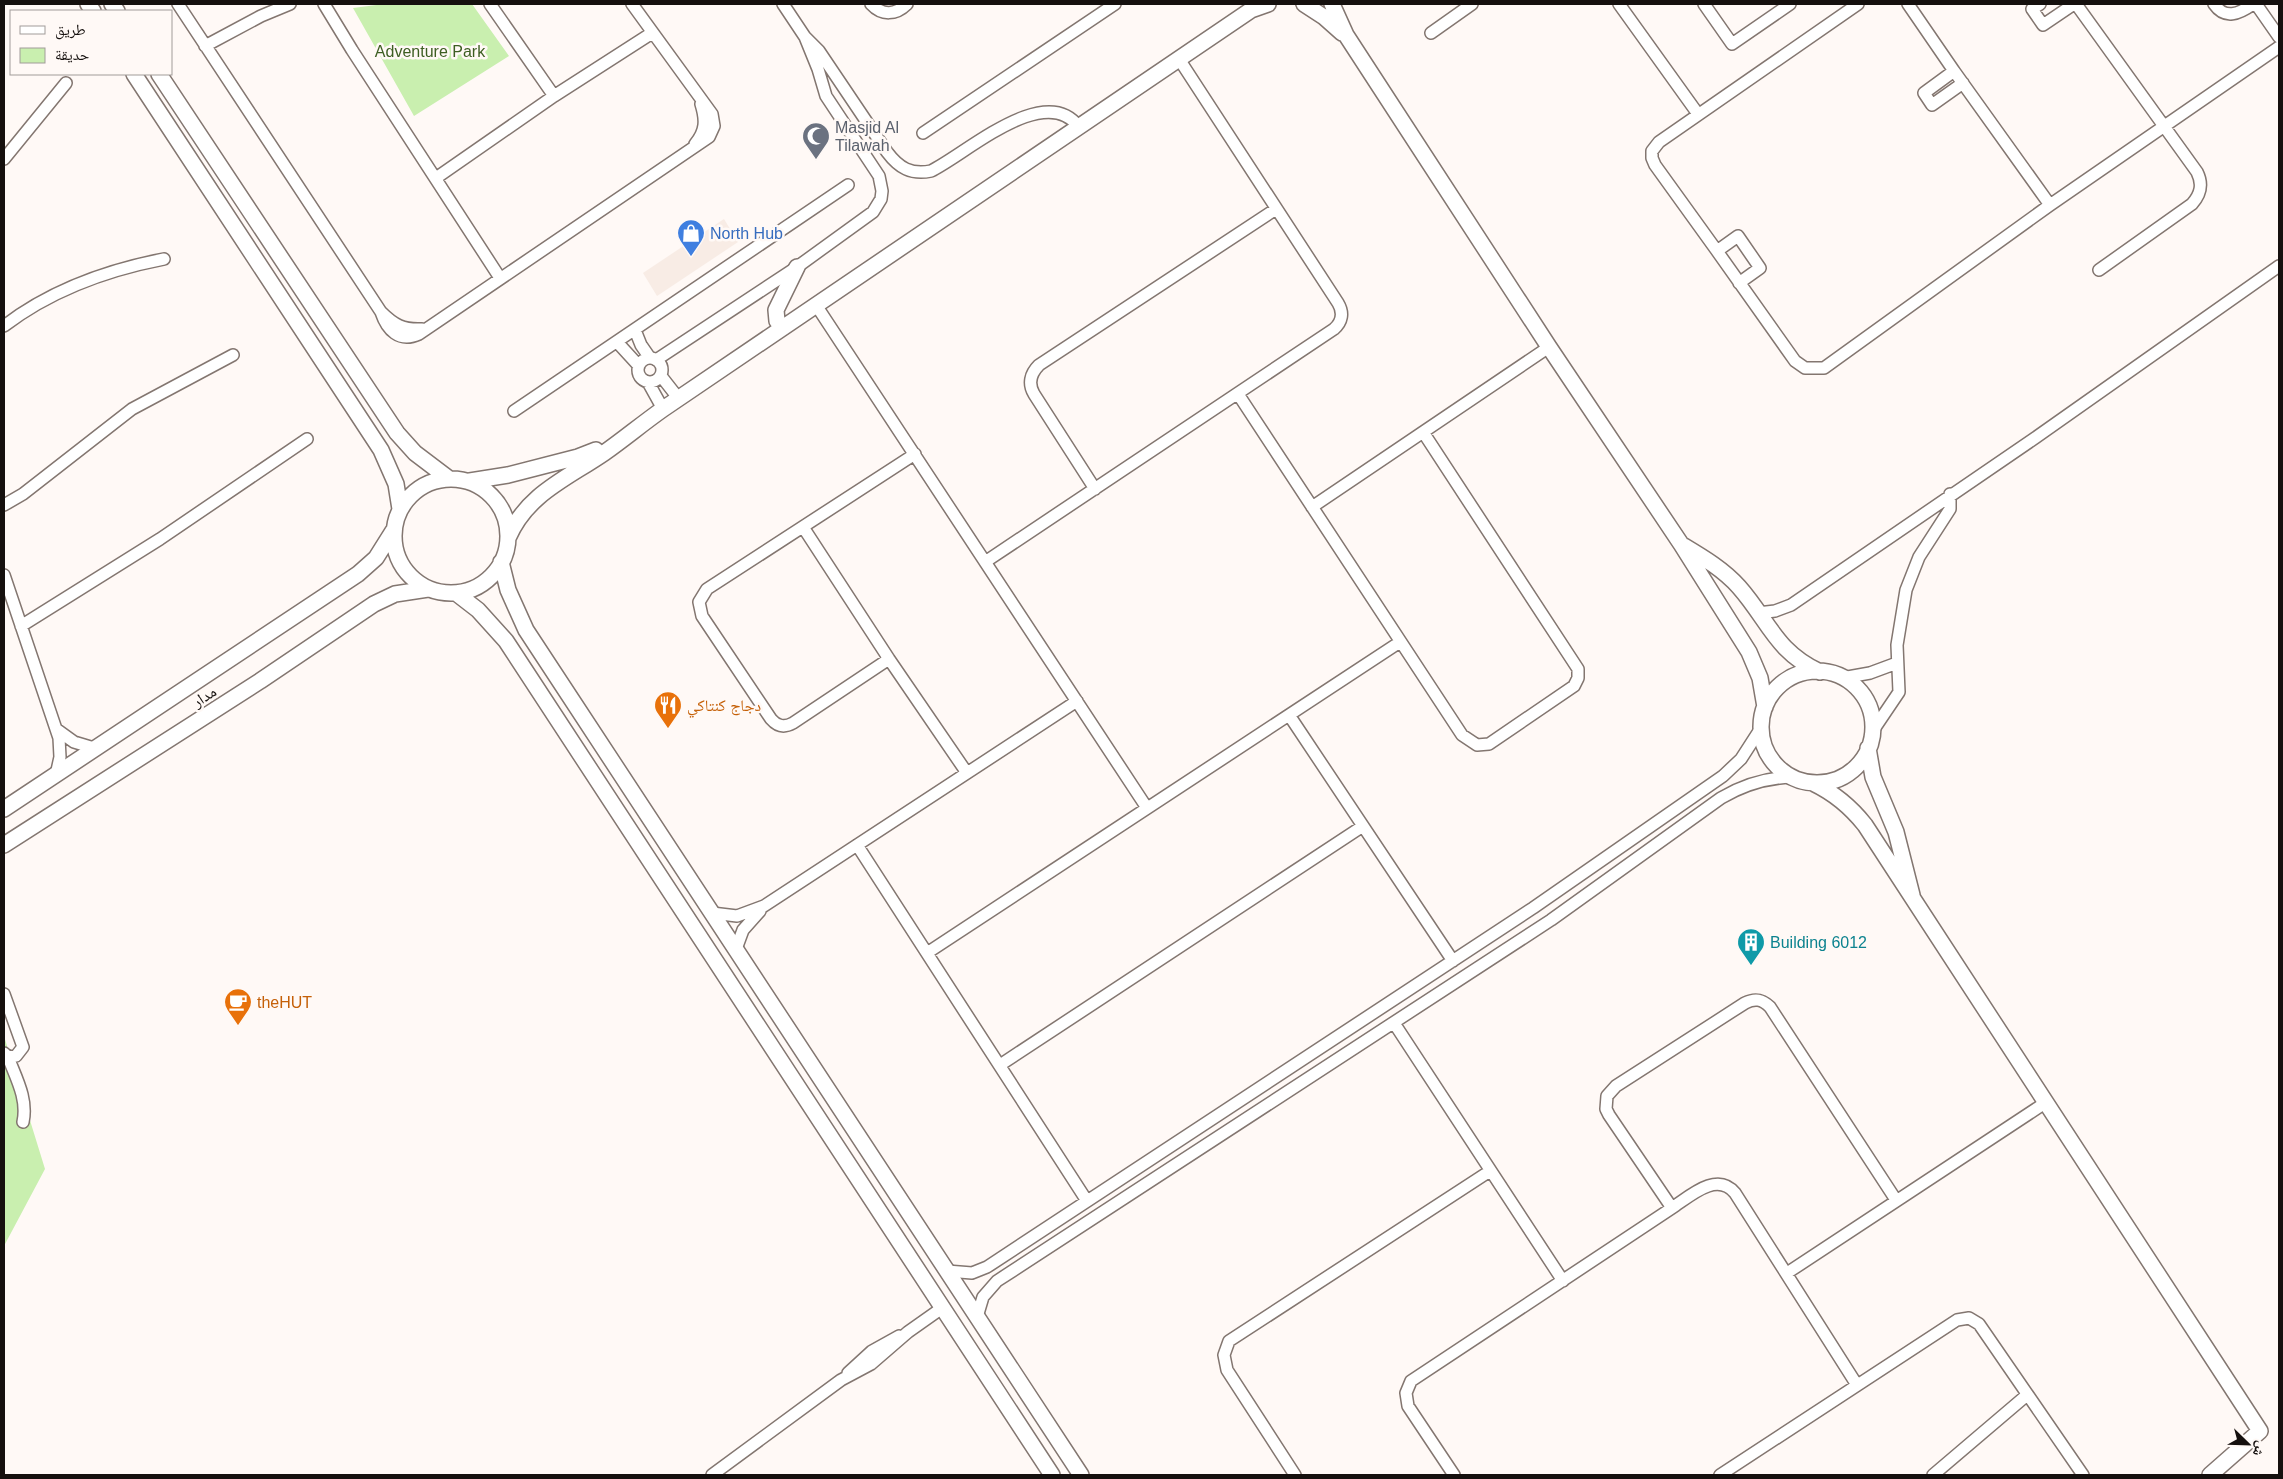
<svg xmlns="http://www.w3.org/2000/svg" width="2283" height="1479" viewBox="0 0 2283 1479" font-family="Helvetica,'Noto Naskh Arabic',sans-serif">
	<style>
		.built { fill: #f8ece5 }
		.green { fill: #c9efaf }
		.lines { fill: none; stroke-linecap: round; stroke-linejoin: round }
		.minor-casing { stroke: #837670; stroke-width: 14 }
		.tertiary-casing { stroke: #837670; stroke-width: 18 }
		.minor { stroke: #fff; stroke-width: 11 }
		.tertiary { stroke: #fff; stroke-width: 15 }
		.labels { text-anchor: middle; stroke-width: 5; stroke-linejoin: round; paint-order: stroke }
		.park-label { font-size: 16px; fill: #3d5e22; stroke: #fff9f6 }
		.worship-label { font-size: 16px; fill: #5b616d; stroke: #fff9f6; text-anchor: start }
		.shop-label { font-size: 16px; fill: #366cbe; stroke: #fff9f6; text-anchor: start }
		.street-label { font-size: 16px; fill: #15100e; stroke: #fff9f6 }
		.food-label { font-size: 16px; fill: #c56008; stroke: #fff9f6; text-anchor: start }
		.culture-label { font-size: 16px; fill: #0d838f; stroke: #fff9f6; text-anchor: start }
	</style>
	<rect width="100%" height="100%" fill="#fff9f6"/>
	<!-- built -->
	<path class="built" d="M724 219 738 242 657 296 643 273Z"/>
	<!-- green -->
	<path class="green" d="M384 4H472L509 56 414 116 353 8Z
		M4 1036 45 1169 4 1246Z"/>
	<g class="lines">
		<!-- minor casing -->
		<g class="minor-casing">
			<path id="minor" d="M178 4 381 312C394 325 403 330 422 329
				M324 4 352 50 500 278
				M490 4 554 96
				M783 4 805 37 819 51 887 152C899 168 911 175 931 171 966 154 1045 81 1079 127
				M871 4C882 16 896 15 907 4
				M1619 4 1698 114
				M1704 4 1732 44 1790 4
				M1908 4 1954 71
				M2040 4 2032 9 2043 25 2074 4
				M2076 4 2197 172C2203 184 2201 194 2192 204L2099 270
				M2214 4C2225 20 2239 14 2253 4
				M2256 4 2279 37
				M1431 33 1472 4
				M205 46 261 16 290 4
				M1963 83 1932 105 1924 93 1954 71C1986 115 2018 160 2050 205
				M923 133 1115 4
				M695 144C706 131 706 120 701 104
				M4 159 66 83
				M436 178 554 96 652 33
				M1717 251 1655 165 1652 158V151L1659 142 1858 4
				M1739 283 1760 268 1738 236 1717 251 1795 361 1805 368H1824L2050 205 2279 47
				M816 305 1147 808
				M381 312C387 330 399 343 419 334L709 137 714 126 712 114 632 4
				M4 326C51 290 107 270 164 259
				M635 330 641 345 650 358
				M617 342 639 366
				M638 370a12 12 0 1 1 24 0a12 12 0 1 1-24 0Z
				M656 360 797 267 873 212 881 199 882 191 879 176 826 96 818 69 805 37
				M661 376 679 399
				M648 382 663 409
				M1238 394 1462 735 1477 745 1489 744 1574 686 1578 678V669L1423 432
				M514 411 848 185
				M1095 489 1034 394C1028 384 1030 374 1039 365L1276 209
				M4 505 23 494 132 409 233 355
				M1312 507 1549 347
				M803 527 889 659 967 773
				M985 562 1334 329C1342 322 1344 313 1338 303L1179 59
				M4 575 59 738 60 757 56 775
				M1758 613 1775 611 1791 605 2035 438 2279 266
				M21 626 160 539 307 439
				M889 659 793 723C784 728 777 726 771 719L702 616 699 602 707 589 915 454
				M1842 678 1870 673 1897 663
				M1289 715 1453 961
				M56 729 74 742 94 748
				M1872 732 1899 692 1897 645 1906 590 1919 557 1950 509V494
				M857 845 1087 1201
				M712 913 737 916 764 906 1077 701
				M736 949 743 930 760 911
				M927 953 1400 642
				M4 994 23 1047 16 1056 8 1057 4 1053
				M1394 1023 1563 1281
				M8 1057C16 1078 28 1099 23 1122
				M1000 1065 1363 826
				M1672 1208 1609 1115 1606 1109 1607 1096 1616 1086 1745 1003C1755 998 1762 999 1770 1007L1896 1200
				M947 1271 972 1273 987 1267 1533 908 1723 776 1741 759 1761 728
				M1787 1273 2045 1103
				M977 1317 983 1297 997 1281 1551 920 1721 798C1743 785 1765 778 1791 777
				M848 1373 872 1351 899 1336
				M712 1475 841 1380 871 1364 908 1332 942 1308
				M1295 1475 1227 1370 1224 1355 1229 1341 1490 1171
				M1454 1475 1408 1406 1406 1393 1411 1381 1672 1208C1690 1196 1717 1171 1735 1193L1857 1385
				M1720 1475 1957 1320 1969 1318 1979 1324 2083 1475
				M1933 1475 2027 1395"/>
		</g>
		<!-- tertiary casing -->
		<g class="tertiary-casing">
			<path id="tertiary" d="M88 4 93 11
				M112 4 117 11
				M1304 4 1324 17 1342 33
				M1332 4 1346 35 1549 347 1681 544 1749 652 1760 678 1765 707
				M134 74 381 450 396 484 400 509
				M159 74 397 433 415 453 448 478
				M782 328 777 321 776 310 797 267
				M394 536a57 57 0 1 1 114 0a57 57 0 1 1-114 0Z
				M470 481 508 475 578 457 596 450
				M508 538C527 494 566 479 604 453 624 439 643 423 663 409L1251 10 1268 4
				M1684 546C1704 558 1724 570 1739 587 1769 621 1775 651 1820 672
				M501 562 508 590 526 630 1081 1475
				M456 593 478 610 506 641 1052 1475
				M1761 727a56 56 0 1 1 112 0a56 56 0 1 1-112 0Z
				M1868 748 1873 777 1896 832 1912 895
				M1813 783C1834 793 1850 806 1865 825L2260 1431 2210 1475
				M4 809 358 574 376 558 393 531
				M4 845 260 681 374 604 395 594 428 589"/>
		</g>
		<!-- minor -->
		<use href="#minor" class="minor"/>
		<!-- tertiary -->
		<use href="#tertiary" class="tertiary"/>
	</g>
	<!-- icons -->
	<defs>
		<g id="mosque-pin" transform="scale(1.4375)"><path d="M0 17L-7.5 6A9.5 9.5 0 1 1 7.5 6Z" fill="#6b7280" stroke="#fff9f6"/><path d="M3.5-4.9A6 6 0 1 0 3.5 4.9A5 5 0 1 1 3.5-4.9Z" fill="#fff"/></g>
		<g id="shop-pin" transform="scale(1.4375)"><path d="M0 17L-7.5 6A9.5 9.5 0 1 1 7.5 6Z" fill="#3f7fe0" stroke="#fff9f6"/><path d="M-5-2.5h2.3a2.7 3.5 0 0 1 5.4 0H5L5.5 6h-11ZM-1.5-2.5h3a1.5 2.3 0 0 0-3 0Z" fill="#fff"/></g>
		<g id="restaurant-pin" transform="scale(1.4375)"><path d="M0 17L-7.5 6A9.5 9.5 0 1 1 7.5 6Z" fill="#e8710a" stroke="#fff9f6"/><path d="M-5-6h1v4h1v-4h1v4h1v-4h1v5L-1.5 .5V6h-2V.5L-5-1ZM5-6V6H3V1.5H1.5Q1.5-4 5-6Z" fill="#fff"/></g>
		<g id="building-pin" transform="scale(1.4375)"><path d="M0 17L-7.5 6A9.5 9.5 0 1 1 7.5 6Z" fill="#0f9aa8" stroke="#fff9f6"/><path d="M-4-6H4V6H1V3H-1V6H-4ZM-2.5-4.3h1.7v1.8h-1.7ZM.8-4.3h1.7v1.8H.8ZM-2.5-1h1.7V.8h-1.7ZM.8-1h1.7V.8H.8Z" fill="#fff"/></g>
		<g id="cafe-pin" transform="scale(1.4375)"><path d="M0 17L-7.5 6A9.5 9.5 0 1 1 7.5 6Z" fill="#e8710a" stroke="#fff9f6"/><path d="M-5.5-4.5H6V0H3Q3 3.5 0 3.5H-2.5Q-5.5 3.5-5.5 0ZM3-3.2v2h1.7v-2ZM-6 4.5H4V6H-6Z" fill="#fff"/></g>
	</defs>
	<g fill-rule="evenodd">
		<use href="#mosque-pin" x="816" y="136"/>
		<use href="#shop-pin" x="691" y="233"/>
		<use href="#restaurant-pin" x="668" y="705"/>
		<use href="#building-pin" x="1751" y="942"/>
		<use href="#cafe-pin" x="238" y="1002"/>
	</g>
	<g class="labels">
		<!-- park labels -->
		<g class="park-label">
			<text x="430" y="57">Adventure Park</text>
		</g>
		<!-- worship labels -->
		<g class="worship-label">
			<text x="835" y="133">Masjid Al<tspan x="835" dy="18">Tilawah</tspan></text>
		</g>
		<!-- shop labels -->
		<g class="shop-label">
			<text x="710" y="239">North Hub</text>
		</g>
		<!-- street labels -->
		<g class="street-label">
			<text transform="translate(204 696) rotate(-33)" y="6">مدار</text>
		</g>
		<!-- food labels -->
		<g class="food-label">
			<text x="687" y="711">دجاج كنتاكي</text>
			<text x="257" y="1008">theHUT</text>
		</g>
		<!-- culture labels -->
		<g class="culture-label">
			<text x="1770" y="948">Building 6012</text>
		</g>
	</g>
	<!-- border -->
	<rect width="2283" height="1479" fill="none" stroke="#15100e" stroke-width="10"/>
	<!-- legend -->
	<rect x="10" y="10" width="162" height="65" fill="#fff9f6" stroke="#a19c99"/>
	<rect x="20" y="26" width="25" height="8" fill="#ffffff" stroke="#a19c99"/>
	<text x="55" y="35" font-size="15" fill="#15100e">طريق</text>
	<rect x="20" y="48" width="25" height="15" fill="#c9efaf" stroke="#a19c99"/>
	<text x="55" y="60" font-size="15" fill="#15100e">حديقة</text>
	<!-- north arrow -->
	<g transform="translate(2248 1444) rotate(113)" stroke="#fff9f6" stroke-width="4" paint-order="stroke">
	<path d="M0-4L9 19L0 12L-9 19Z" fill="#15100e"/>
	<text y="-8" font-size="14" font-weight="bold" text-anchor="middle" fill="#15100e">ش</text>
	</g>
</svg>
